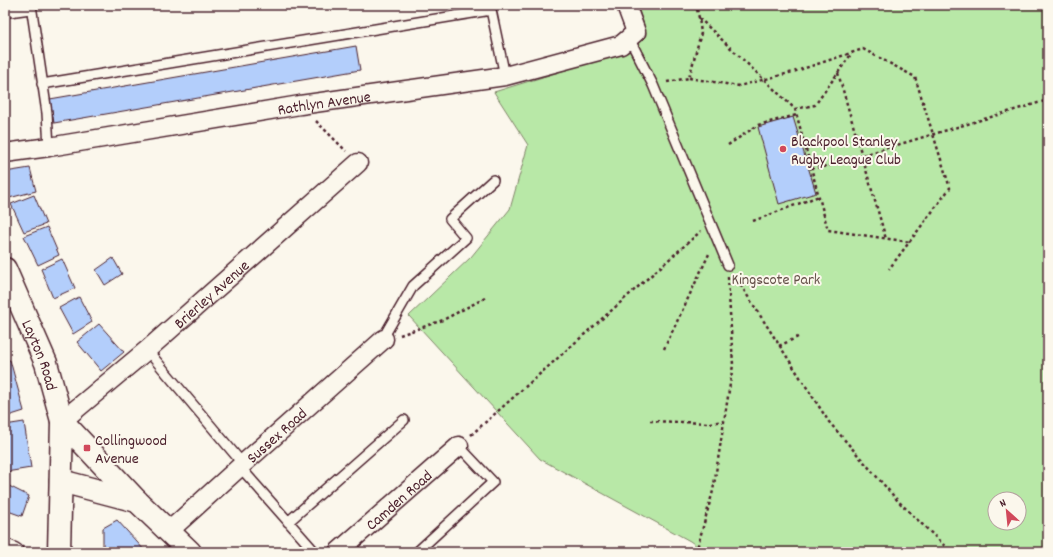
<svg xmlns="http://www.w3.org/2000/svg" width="1053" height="557" viewBox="0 0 1053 557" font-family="Dekko,sans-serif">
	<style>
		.green { fill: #b8e8a7; stroke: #818469; fill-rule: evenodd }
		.building { fill: #b3cefb; stroke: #4a1f2b }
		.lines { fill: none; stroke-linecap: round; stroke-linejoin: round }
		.service-casing { stroke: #4a1f2b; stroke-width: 12 }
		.minor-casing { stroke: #4a1f2b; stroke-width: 21 }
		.tertiary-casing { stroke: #4a1f2b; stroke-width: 25 }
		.path { stroke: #4a1f2b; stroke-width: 2.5; stroke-dasharray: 3 3; stroke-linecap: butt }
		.service { stroke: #fbf7ec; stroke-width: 9 }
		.minor { stroke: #fbf7ec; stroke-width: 18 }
		.tertiary { stroke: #fbf7ec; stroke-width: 22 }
		.poi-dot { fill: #d1495b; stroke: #fbf7ec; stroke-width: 1.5 }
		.labels { text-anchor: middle; stroke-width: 4; stroke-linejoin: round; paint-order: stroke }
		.street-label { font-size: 16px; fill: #4a1f2b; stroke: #fbf7ec }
		.poi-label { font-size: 16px; fill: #4a1f2b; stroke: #fbf7ec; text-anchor: start }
		.park-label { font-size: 16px; fill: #66514a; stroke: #fbf7ec }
	</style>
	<rect width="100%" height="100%" fill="#fbf7ec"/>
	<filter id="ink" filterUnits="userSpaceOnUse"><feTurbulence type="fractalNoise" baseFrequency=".025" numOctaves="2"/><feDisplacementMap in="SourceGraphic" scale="8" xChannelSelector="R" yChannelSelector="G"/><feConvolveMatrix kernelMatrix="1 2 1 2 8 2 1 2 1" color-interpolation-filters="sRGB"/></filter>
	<g filter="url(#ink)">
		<!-- green -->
		<path class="green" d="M637 5H1048V552H705L690 541 540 459 409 316 471 257 510 209 528 145 494 92 627 51 644 35V24ZM995 499H1019V523H995Z"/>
		<!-- building -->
		<path class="building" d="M356 46 360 70 54 123 50 99Z
			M793 117 816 193 779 204 758 127Z
			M30 168 36 191 9 198 5 186V172Z
			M34 195 46 224 24 232 11 204Z
			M47 227 59 255 38 265 24 236Z
			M113 258 122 274 105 285 96 270Z
			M62 259 75 288 53 298 41 269Z
			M79 297 92 322 73 334 59 308Z
			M99 324 124 352 101 371 77 342Z
			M10 360 24 411 5 417V361Z
			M24 422 31 468 6 472 5 458V425Z
			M5 484 29 496 22 516 5 510Z
			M117 520 146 552H103V528Z"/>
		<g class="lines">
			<!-- service casing -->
			<g class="service-casing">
				<path id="service" d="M31 5 47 113 49 147
					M490 5 505 76
					M629 38 653 85 728 265
					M42 84 491 10
					M384 339 387 331 413 286 466 238 450 219 493 180
					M147 350 243 464
					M240 467 315 552
					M288 522 404 420
					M417 552 493 482 459 446"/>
			</g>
			<!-- minor casing -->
			<g class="minor-casing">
				<g id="minor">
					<path d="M5 8 26 5"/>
					<path id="s1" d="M5 153 49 147 300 105 505 76 621 45 636 32 626 5"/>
					<path id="s2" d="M62 421 147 350 358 163"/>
					<path id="s3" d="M169 531 243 464 384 339"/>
					<path d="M5 548 14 552"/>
					<path id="s4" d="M338 552 459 446"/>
				</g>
			</g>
			<!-- tertiary casing -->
			<g class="tertiary-casing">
				<g id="tertiary">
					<path id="s5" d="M5 269 46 363 62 421 59 552"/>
					<path d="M62 421 137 501 190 552"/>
					<path d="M61 481 137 501"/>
				</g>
			</g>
			<!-- path -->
			<path class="path" d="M699 18 795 109 828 230 910 242
				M838 73 886 239
				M689 78 739 86 793 72 863 49 915 77 950 188 889 269
				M667 82 689 78 701 33 699 18 696 5
				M795 109 815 105 852 53
				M316 121 346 151
				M728 145 758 125 797 115
				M811 168 823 167 1048 100
				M753 221 819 196
				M734 275 829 422 898 501 951 552
				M400 335 443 320 485 298
				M779 346 800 336
				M664 349 709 254
				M650 421 710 423 724 421
				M471 435 701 231
				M696 552 713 491 733 365 728 277"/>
			<!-- service -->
			<use href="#service" class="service"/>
			<!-- minor -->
			<use href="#minor" class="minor"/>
			<!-- tertiary -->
			<use href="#tertiary" class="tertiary"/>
		</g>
	</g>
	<!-- markers -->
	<g class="poi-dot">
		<circle cx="783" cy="149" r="4"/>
		<rect x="83" y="444" width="8" height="8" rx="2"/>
	</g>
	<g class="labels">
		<!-- street labels -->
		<g class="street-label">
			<text dy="6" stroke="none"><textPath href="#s1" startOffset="323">Rathlyn Avenue</textPath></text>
			<text dy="6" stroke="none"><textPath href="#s2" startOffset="196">Brierley Avenue</textPath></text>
			<text dy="6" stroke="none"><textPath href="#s5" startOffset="93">Layton Road</textPath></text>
			<text dy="6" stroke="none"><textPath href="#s3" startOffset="144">Sussex Road</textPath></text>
			<text dy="6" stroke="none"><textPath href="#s4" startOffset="80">Camden Road</textPath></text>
		</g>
		<!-- poi labels -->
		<g class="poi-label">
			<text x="791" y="146">Blackpool Stanley<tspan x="791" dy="18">Rugby League Club</tspan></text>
			<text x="95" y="445">Collingwood<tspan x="95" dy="18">Avenue</tspan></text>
		</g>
		<!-- park labels -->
		<g class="park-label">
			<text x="776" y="284">Kingscote Park</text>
		</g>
	</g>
	<!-- margin -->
	<rect width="1053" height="557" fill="none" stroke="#fbf7ec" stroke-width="20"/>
	<rect x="10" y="10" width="1033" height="537" fill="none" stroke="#4a1f2b" stroke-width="1.5" filter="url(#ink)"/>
	<!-- north arrow -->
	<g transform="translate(1007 511) rotate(333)"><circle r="19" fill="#fbf7ec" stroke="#b4a19f"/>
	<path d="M0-3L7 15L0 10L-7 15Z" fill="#d1495b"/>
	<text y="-6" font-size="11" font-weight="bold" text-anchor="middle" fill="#4a1f2b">N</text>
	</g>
</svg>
